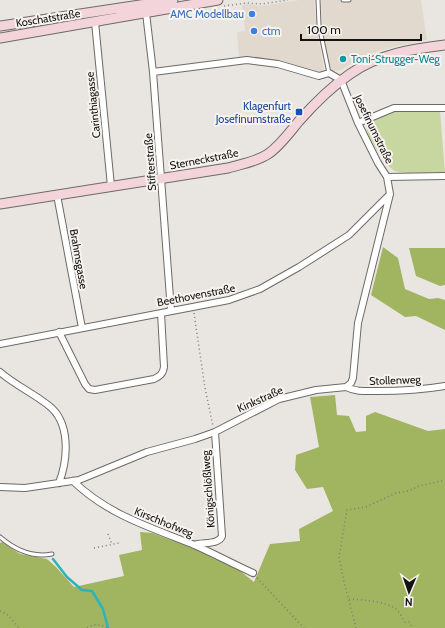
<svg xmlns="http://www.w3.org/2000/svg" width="445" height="628" viewBox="0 0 445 628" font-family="Cabin,sans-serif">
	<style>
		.built { fill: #e1d8ce }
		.green { fill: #c8d6a0 }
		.forest { fill: #a1b460 }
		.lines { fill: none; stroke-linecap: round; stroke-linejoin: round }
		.stream { stroke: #2ab5ba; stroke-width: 2.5 }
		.lane-casing { stroke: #6d6a66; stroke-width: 5 }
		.street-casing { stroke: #6d6a66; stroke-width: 8 }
		.secondary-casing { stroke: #6d6a66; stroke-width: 11 }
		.path { stroke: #7f7d7a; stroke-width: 1.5; stroke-dasharray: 1 3; stroke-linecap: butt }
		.lane { stroke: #fff; stroke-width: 3 }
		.street { stroke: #fff; stroke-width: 6 }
		.secondary { stroke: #f3d4da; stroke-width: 9 }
		.shop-dot { fill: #3f7fe0; stroke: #f7f3ef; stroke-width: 1.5 }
		.culture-dot { fill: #0f9aa8; stroke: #f7f3ef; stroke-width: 1.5 }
		.transit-dot { fill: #1a4fb4; stroke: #f7f3ef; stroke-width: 1.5 }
		.labels { text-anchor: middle; stroke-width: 4; stroke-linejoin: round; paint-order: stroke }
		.shop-label { font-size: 11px; fill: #366cbe; stroke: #f7f3ef; text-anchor: end }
		.street-label { font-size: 11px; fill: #141211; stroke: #f7f3ef }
		.culture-label { font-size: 11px; fill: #0d838f; stroke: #f7f3ef; text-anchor: start }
		.transit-label { font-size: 11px; fill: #164399; stroke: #f7f3ef; text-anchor: end }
	</style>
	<rect width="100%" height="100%" fill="#e9e6e1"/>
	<!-- built -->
	<path class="built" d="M300 0H314L316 23 324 70 320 73 277 60 239 57 237 32 245 31 242 5 247 4 261 6Z
		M321 0H421L427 40 385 49 362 57 341 70 332 71 327 58 323 33Z"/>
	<!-- green -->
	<path class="green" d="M440 111 445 172C434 172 404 175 395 171 386 166 380 155 375 147 371 140 366 132 366 124L368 122 393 112Z"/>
	<!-- forest -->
	<path class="forest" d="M383 247 398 258 405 289 429 299 438 298 445 300V330L416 316 405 317 371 295Z
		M409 248H445V285L440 286 416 276Z
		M335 395 337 415 349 416 356 432 366 431V416L375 412 428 431 445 429V628H0V543L2 542 20 554 47 559 56 567 74 587 124 576 119 555 142 550 140 532 152 533 192 548 239 570 254 582 270 544 300 541 299 529 333 511 323 487 307 489 295 470 296 455 319 447 310 397Z"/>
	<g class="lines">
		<!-- stream -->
		<path class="stream" d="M53 559 67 577 82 590 92 591 103 609 108 628"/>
		<!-- lane casing -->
		<g class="lane-casing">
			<path id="lane" d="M318 0 319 25 329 73
				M343 0H349
				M0 537C14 549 32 558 52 554"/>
		</g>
		<!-- street casing -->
		<g class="street-casing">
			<path id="street" d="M146 13 153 72 171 311
				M95 22 111 186
				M358 123 394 108H445
				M387 177 445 176
				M57 195 82 328
				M59 332 85 384 89 389 95 390 154 379C160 376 163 374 164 367L161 313
				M0 344 229 300 260 289 299 267 349 235 389 195
				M0 372C15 385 33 393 48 405 71 422 68 459 59 483
				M346 387C356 392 366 391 377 391 401 391 422 390 445 386
				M73 481C107 514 149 527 192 544 213 553 233 564 253 573
				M0 487 25 488 79 480 147 452 195 439 215 432 279 399 316 390 346 387 351 383 353 378 358 323 390 194 387 177 378 163 358 123 341 80 329 73 319 76 278 64 247 60 153 72
				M194 545C203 542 219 545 222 536L215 432"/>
		</g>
		<!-- secondary casing -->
		<g class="secondary-casing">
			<path id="secondary" d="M0 26 173 0
				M0 38 218 0
				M0 204 228 168C241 164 256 162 268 154 280 146 289 133 299 121 314 104 331 87 350 74 378 54 412 49 445 45"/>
		</g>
		<!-- path -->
		<path class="path" d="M224 6 247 3 262 4 288 0
			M194 313 205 388 213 426
			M108 534 112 544
			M94 548 119 543
			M257 578 304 628
			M349 599C362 600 386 601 396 609 400 612 402 618 405 622H409L413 628
			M0 611 8 615 19 628
			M87 628C94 623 100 624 107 628
			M356 628 344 582 339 557 347 510 366 507 396 493 408 491 419 486 445 480"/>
		<!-- lane -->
		<use href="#lane" class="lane"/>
		<!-- street -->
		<use href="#street" class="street"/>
		<!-- secondary -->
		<use href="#secondary" class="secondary"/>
	</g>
	<!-- markers -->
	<g class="shop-dot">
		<circle cx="252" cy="14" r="4"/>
		<circle cx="254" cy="31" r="4"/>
	</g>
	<circle class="culture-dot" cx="343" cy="59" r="4"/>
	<rect class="transit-dot" x="295" y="108" width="8" height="8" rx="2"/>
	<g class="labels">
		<!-- shop labels -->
		<g class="shop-label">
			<text x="244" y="18">AMC Modellbau</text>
			<text x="262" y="35" text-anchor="start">ctm</text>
		</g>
		<!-- street labels -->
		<g class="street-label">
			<text transform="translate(48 18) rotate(-9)" y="4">Koschatstraße</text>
			<text transform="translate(93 105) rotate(-96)" y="4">Carinthiagasse</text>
			<text transform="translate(374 129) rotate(64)" y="4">Josefinumstraße</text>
			<text transform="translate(204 159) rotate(-11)" y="4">Sterneckstraße</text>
			<text transform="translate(150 162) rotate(-94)" y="4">Stifterstraße</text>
			<text transform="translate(79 259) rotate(80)" y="4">Brahmsgasse</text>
			<text transform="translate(196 295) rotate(-11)" y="4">Beethovenstraße</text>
			<text transform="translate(395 380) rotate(-2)" y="4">Stollenweg</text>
			<text transform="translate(260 399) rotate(-24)" y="4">Kinkstraße</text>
			<text transform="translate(208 489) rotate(-94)" y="4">Königschlößlweg</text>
			<text transform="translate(164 522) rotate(22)" y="4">Kirschhofweg</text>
		</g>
		<!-- culture labels -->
		<g class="culture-label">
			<text x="351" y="63">Toni-Strugger-Weg</text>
		</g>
		<!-- transit labels -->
		<g class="transit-label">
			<text x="291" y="110">Klagenfurt<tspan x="291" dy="13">Josefinumstraße</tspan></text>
		</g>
	</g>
	<!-- north arrow -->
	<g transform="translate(409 592) rotate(182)" stroke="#f7f3ef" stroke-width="3" paint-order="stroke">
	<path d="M0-3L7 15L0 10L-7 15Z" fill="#141211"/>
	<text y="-6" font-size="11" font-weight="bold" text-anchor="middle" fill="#141211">N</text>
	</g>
	<!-- scale -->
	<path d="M301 34v6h120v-6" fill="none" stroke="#141211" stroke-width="2"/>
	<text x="307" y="34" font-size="12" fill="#141211" stroke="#f7f3ef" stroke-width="3" paint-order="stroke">100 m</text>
</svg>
